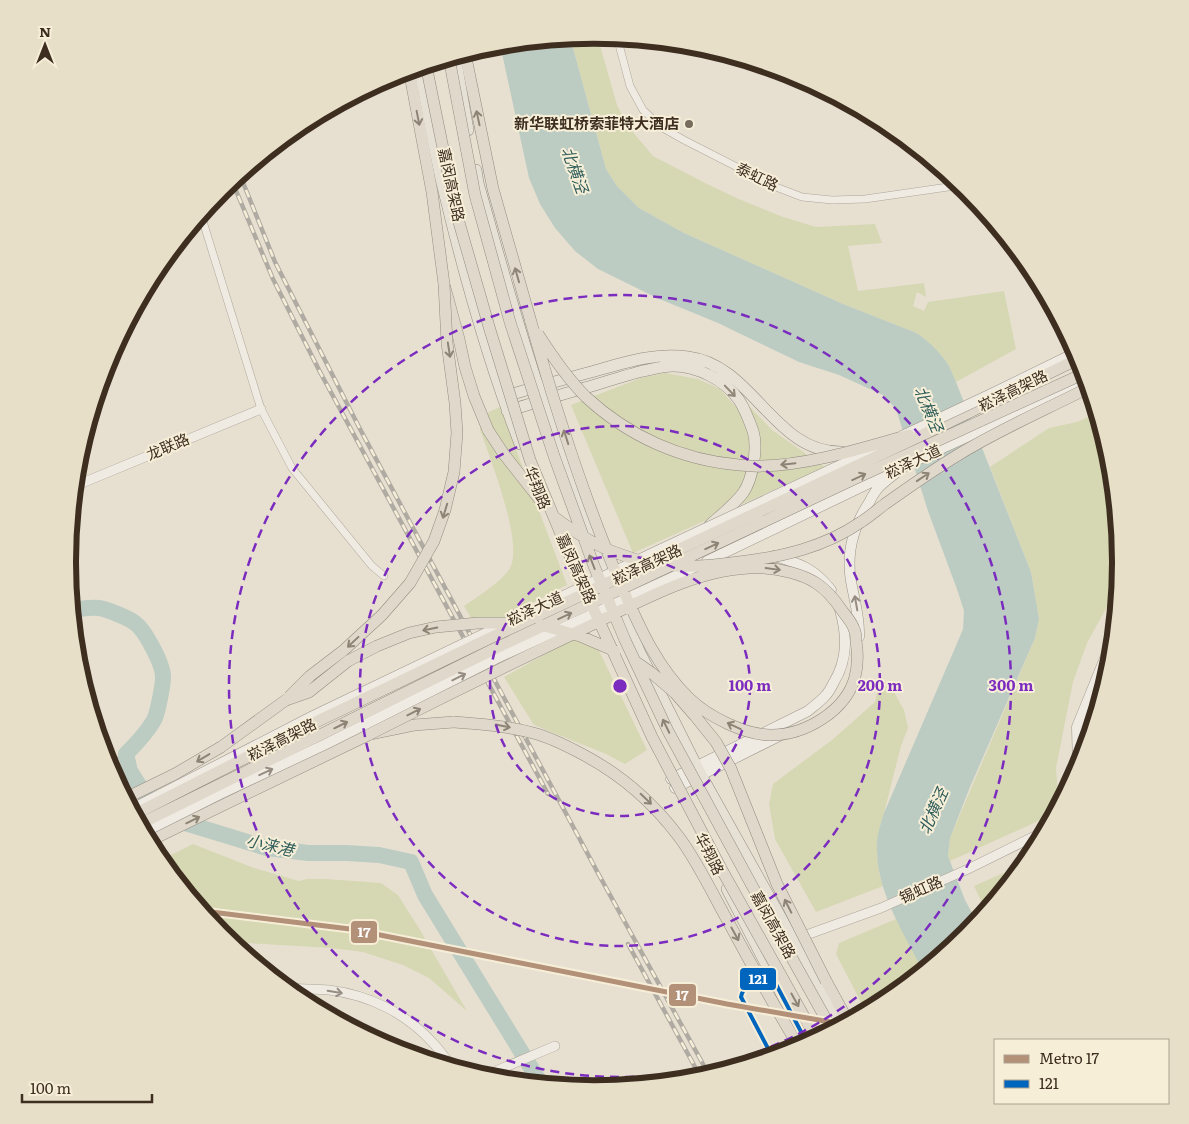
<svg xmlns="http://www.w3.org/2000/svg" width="1189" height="1124" viewBox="0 0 1189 1124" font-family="Literata,'Noto Sans SC',serif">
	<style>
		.green { fill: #d6d7b3 }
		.water { fill: #bcccc2 }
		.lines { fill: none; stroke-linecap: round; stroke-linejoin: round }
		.stream { stroke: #bcccc2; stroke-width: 2.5 }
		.river { stroke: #bcccc2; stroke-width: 16 }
		.minor-casing { stroke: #ada599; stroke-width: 8 }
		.tertiary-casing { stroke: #ada599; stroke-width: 10 }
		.secondary-casing { stroke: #9c958a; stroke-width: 11 }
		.primary-casing { stroke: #928b80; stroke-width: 12 }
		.trunk-casing { stroke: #928b80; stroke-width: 12 }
		.minor { stroke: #efebe3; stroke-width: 7 }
		.tertiary { stroke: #efebe3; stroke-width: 9 }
		.secondary { stroke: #efebe3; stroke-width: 10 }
		.primary { stroke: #e6e1d4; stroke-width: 11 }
		.trunk { stroke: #e0d9cb; stroke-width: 11 }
		.rail-casing { stroke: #afaaa2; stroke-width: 4.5 }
		.rail { stroke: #f7eed8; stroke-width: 2.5; stroke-dasharray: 8; stroke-linecap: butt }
		.secondary-bridge-casing { stroke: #9c958a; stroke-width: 11; stroke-linecap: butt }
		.trunk-bridge-casing { stroke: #928b80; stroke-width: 12; stroke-linecap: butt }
		.secondary-bridge { stroke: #efebe3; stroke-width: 10 }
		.trunk-bridge { stroke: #e0d9cb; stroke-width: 11 }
		.bus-1-casing { stroke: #f7eed8; stroke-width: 8 }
		.bus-1 { stroke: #0065bd; stroke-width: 4 }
		.metro-1-casing { stroke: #f7eed8; stroke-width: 9 }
		.metro-1 { stroke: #b39179; stroke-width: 5 }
		.oneway { stroke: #8e8476 }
		.oneway2 { stroke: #92887a }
		.oneway3 { stroke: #968c82 }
		.ring { fill: none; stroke: #7b2cbf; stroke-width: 2.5; stroke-dasharray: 9 6 }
		.poi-dot { fill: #786c5e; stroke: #f7eed8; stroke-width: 2 }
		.labels { text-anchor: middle; stroke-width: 4; stroke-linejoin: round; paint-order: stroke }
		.poi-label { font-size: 15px; font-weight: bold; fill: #3d2e20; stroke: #f7eed8; text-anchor: end }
		.street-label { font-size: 15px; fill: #3d2e20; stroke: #f7eed8 }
		.water-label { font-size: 16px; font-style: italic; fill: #2f5d5a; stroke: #f7eed8 }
		.rim { fill: none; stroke: #3d2e20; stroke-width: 6 }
		.centre { fill: #7b2cbf; stroke: #f7eed8; stroke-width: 2.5 }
		.ring-label { font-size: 15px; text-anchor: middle; font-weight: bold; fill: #7b2cbf; stroke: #f7eed8; stroke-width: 4; stroke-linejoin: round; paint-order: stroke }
		.line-badge { stroke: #f7eed8; stroke-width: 2 }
		.badge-label { font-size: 14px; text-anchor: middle; font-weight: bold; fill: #fff }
	</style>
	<rect width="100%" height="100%" fill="#e7e0d1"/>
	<!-- green -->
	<path class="green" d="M597 35 617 105 627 125 653 156 707 184 741 200 783 217 816 227 875 224 882 243 848 246 858 291 924 283 926 297 917 292 913 306 924 311 928 302 1004 291 1016 349 956 382C953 375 950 366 945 360 938 350 921 333 909 330L843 304 684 233 639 208 617 186 606 169 570 37Z
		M665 373 698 379 720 389 735 406 746 403 772 430 825 467 633 553 571 405 641 378Z
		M500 407 567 585 479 631 464 606C477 597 505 580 511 566 522 538 490 459 480 429L489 412Z
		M1097 413 1111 459 1121 562 1119 585 1087 643 1073 682 1056 768 1059 806 1050 814 1034 823 950 861 948 856 950 838 1035 638 1039 619 1031 572 990 467 1049 428 1077 422Z
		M589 630 647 750 625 764 606 754 534 725 504 677Z
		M880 679 889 683 904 710 908 728 901 746 884 813 879 831 877 851 880 876 883 886 816 912 775 839 769 804 773 784 832 740 875 702Z
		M193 844 254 868 299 881 307 879H326L381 883 398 895 422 933 425 939 467 1011 429 978 403 965 363 952 331 948 230 942 222 934 161 860Z
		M1026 863 986 911 974 886Z
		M896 919 924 970 887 1000 866 1012 836 954 839 943Z"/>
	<!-- water -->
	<path class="water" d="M570 37 606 169 617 186 639 208 684 233 843 304 909 330C921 333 938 350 945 360 950 366 953 375 956 382L1031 572 1039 619 1035 638 970 787 950 838 948 856 965 900 977 922 967 935 923 971C904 933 878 895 877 851 876 838 880 826 884 813L955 648 963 629 964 611 958 592 928 511 896 409 883 395 839 375 799 362 718 323 657 298 598 269 575 251 555 228 540 204 529 178 500 44Z"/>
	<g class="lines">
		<!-- stream -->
		<path class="stream" d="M107 763 126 754"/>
		<!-- river -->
		<path class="river" d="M72 610C81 609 91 607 99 608 106 609 129 618 135 623 145 630 163 664 163 677 163 686 158 710 155 718 149 730 135 745 126 754L130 771 155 810 182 822 267 848 308 853H346L379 855 411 862 425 895 541 1084"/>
		<!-- minor casing -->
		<g class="minor-casing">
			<path id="minor" d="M617 37 630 86 643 110 661 127 684 140 776 187 802 197 832 200 865 199 962 185
				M201 215 261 409 292 468 372 566 384 576"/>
		</g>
		<!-- tertiary casing -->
		<g class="tertiary-casing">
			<path id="tertiary" d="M75 486 261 409
				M798 938 881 908 968 869 1045 831
				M287 988C301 989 315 989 329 990 369 995 406 1013 433 1043 440 1050 446 1059 452 1067
				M490 1079 498 1070 555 1046"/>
		</g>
		<!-- secondary casing -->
		<g class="secondary-casing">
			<path id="secondary" d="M991 394 1077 352
				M774 556C799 563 815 569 831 590
				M707 561 936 451 1086 383
				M859 637C860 618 854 599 851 581 846 552 854 525 870 501 872 496 875 492 878 488 886 480 896 473 905 466
				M1078 769 1077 727 1114 636
				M671 779 808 711C814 706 821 701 826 695 829 692 832 686 834 682 848 659 847 635 840 610
				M675 788 781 735"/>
		</g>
		<!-- primary casing -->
		<g class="primary-casing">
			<path id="primary" d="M455 56 468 130
				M419 67C427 106 433 144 442 183 463 271 487 359 520 444
				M476 170 478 183C499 256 518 329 543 401 563 462 588 522 612 582
				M503 397C532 388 561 380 591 372 623 363 655 352 688 357 754 365 773 453 842 452
				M507 411C537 402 566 393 595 385 611 380 627 375 643 371 653 369 663 366 673 366 697 366 725 380 739 400 745 409 749 420 753 431 758 447 753 479 743 493 734 505 721 515 710 525
				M620 601 639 651 701 775 841 1025
				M727 889 807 1043"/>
		</g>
		<!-- trunk casing -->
		<g class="trunk-casing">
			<path id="trunk" d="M465 53 493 189 531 322
				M409 70 432 192 444 284 459 339 465 367 474 396 488 430
				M937 428 1080 358
				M126 798 175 774 221 747 286 700
				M149 841 370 734 414 725 454 722
				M826 981 848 1021"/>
		</g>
		<!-- minor -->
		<use href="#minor" class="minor"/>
		<!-- tertiary -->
		<use href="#tertiary" class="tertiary"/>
		<!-- secondary -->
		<use href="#secondary" class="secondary"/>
		<!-- primary -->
		<use href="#primary" class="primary"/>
		<!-- trunk -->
		<use href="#trunk" class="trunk"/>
		<!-- rail casing -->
		<g class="rail-casing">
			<path id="rail" d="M240 175 275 262 360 429 599 875 709 1075
				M232 181 273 279 320 372 548 794
				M628 944 701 1078"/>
		</g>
		<!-- rail -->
		<use href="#rail" class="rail"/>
		<!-- secondary-bridge casing -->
		<g class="secondary-bridge-casing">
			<path id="secondary-bridge" d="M902 436 991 394
				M132 809 313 716 655 552 877 448
				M144 832 220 794 326 744 495 659 695 567"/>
		</g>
		<!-- trunk-bridge casing -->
		<g class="trunk-bridge-casing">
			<path id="trunk-bridge" d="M449 58 475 195 510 322 554 456 594 566 625 640 668 731 769 917 832 1030
				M426 65 456 212 490 330 530 460 578 575 652 737 723 872 816 1038
				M538 334C552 356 567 378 586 397 628 436 681 460 739 465 746 465 754 467 761 466 811 465 862 448 909 435
				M488 430 503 453 544 505
				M554 517C569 528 584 538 600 546 616 554 634 559 651 564
				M675 566C696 567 718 565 739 562 782 557 825 547 861 522 869 517 877 510 885 504 909 487 933 470 958 455 1000 429 1045 410 1090 387
				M541 625 580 636 615 651
				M636 662 653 674 675 693 695 716 716 742 731 769 777 884 826 981
				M289 697 310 676 344 650 382 615 410 583 434 541 445 510 454 472 457 433 455 403 447 343 444 284
				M286 700 309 692 348 661 377 646 409 633 436 627 478 623H520
				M454 722C481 724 507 726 533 733 549 737 567 746 582 754 622 775 652 801 679 837 698 862 714 897 730 925 752 966 775 1007 799 1047
				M370 734C439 699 508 665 577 632 634 605 699 565 764 568 780 569 802 574 816 583 825 589 835 600 841 609 845 615 852 622 854 629 856 633 856 637 856 641 858 653 858 665 855 677 846 711 805 735 771 735 745 735 709 717 690 699 657 668 639 626 621 585 585 501 556 411 531 322
				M135 814 314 723 488 639 937 428
				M140 824 492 650 854 479 1085 373"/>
		</g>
		<!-- secondary-bridge -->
		<use href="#secondary-bridge" class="secondary-bridge"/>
		<!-- trunk-bridge -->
		<use href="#trunk-bridge" class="trunk-bridge"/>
		<!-- bus-1 casing -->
		<g class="bus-1-casing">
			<path id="bus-1" d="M772 1056 741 997C743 984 759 979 770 973L807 1043"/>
		</g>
		<!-- bus-1 -->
		<use href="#bus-1" class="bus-1"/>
		<!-- metro-1 casing -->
		<g class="metro-1-casing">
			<path id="metro-1" d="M203 911 350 929 727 1004 842 1024"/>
		</g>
		<!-- metro-1 -->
		<use href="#metro-1" class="metro-1"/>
	</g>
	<!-- one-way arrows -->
	<defs><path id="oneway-shaft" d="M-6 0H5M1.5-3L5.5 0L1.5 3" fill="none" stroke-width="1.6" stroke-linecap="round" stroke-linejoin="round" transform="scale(1.25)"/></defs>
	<g class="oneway">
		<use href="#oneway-shaft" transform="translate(418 118) rotate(79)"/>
		<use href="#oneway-shaft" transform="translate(478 118) rotate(-102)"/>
		<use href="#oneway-shaft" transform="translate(517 275) rotate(-106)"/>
		<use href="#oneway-shaft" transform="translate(449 350) rotate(81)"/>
		<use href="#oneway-shaft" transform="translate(566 437) rotate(-108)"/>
		<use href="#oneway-shaft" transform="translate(788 464) rotate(174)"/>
		<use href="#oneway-shaft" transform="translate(859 477) rotate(-25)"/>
		<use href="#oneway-shaft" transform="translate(923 477) rotate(-34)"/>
		<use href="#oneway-shaft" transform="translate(445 511) rotate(107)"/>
		<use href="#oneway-shaft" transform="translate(712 546) rotate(-25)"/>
		<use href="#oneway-shaft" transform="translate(592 562) rotate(-111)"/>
		<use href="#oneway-shaft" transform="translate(773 569) rotate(8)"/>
		<use href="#oneway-shaft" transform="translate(565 616) rotate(-25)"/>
		<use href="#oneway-shaft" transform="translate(430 629) rotate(168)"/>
		<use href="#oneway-shaft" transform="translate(353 642) rotate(137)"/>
		<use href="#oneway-shaft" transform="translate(414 712) rotate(-27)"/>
		<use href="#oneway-shaft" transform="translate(341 725) rotate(-26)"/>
		<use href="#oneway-shaft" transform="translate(503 726) rotate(12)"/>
		<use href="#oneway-shaft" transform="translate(666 726) rotate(-116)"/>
		<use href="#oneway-shaft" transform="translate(734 726) rotate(-155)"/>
		<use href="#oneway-shaft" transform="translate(203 758) rotate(149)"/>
		<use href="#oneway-shaft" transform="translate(646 799) rotate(44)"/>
		<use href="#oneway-shaft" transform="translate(193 820) rotate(-26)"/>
		<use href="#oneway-shaft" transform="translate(788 906) rotate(-117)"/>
		<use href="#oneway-shaft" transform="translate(735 934) rotate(61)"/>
		<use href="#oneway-shaft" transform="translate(795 1000) rotate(61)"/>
	</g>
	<use class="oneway2" href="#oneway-shaft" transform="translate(730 391) rotate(46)"/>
	<g class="oneway3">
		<use href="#oneway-shaft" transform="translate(856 603) rotate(-100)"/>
		<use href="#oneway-shaft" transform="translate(459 677) rotate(-27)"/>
		<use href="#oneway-shaft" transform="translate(266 772) rotate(-25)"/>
		<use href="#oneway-shaft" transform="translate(335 992) rotate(10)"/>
	</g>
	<!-- distance rings -->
	<g class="ring">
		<circle cx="620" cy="686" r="130"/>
		<circle cx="620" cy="686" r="260"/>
		<circle cx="620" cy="686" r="391"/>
	</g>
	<!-- markers -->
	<circle class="poi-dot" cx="689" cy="124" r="5"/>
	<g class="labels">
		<!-- poi labels -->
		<g class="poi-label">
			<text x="679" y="129">新华联虹桥索菲特大酒店</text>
		</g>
		<!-- street labels -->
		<g class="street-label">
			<text transform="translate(757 177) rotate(26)" y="5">泰虹路</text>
			<text transform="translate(451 185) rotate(78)" y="5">嘉闵高架路</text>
			<text transform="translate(1013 391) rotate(-26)" y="5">崧泽高架路</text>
			<text transform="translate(168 447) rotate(-23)" y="5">龙联路</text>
			<text transform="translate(913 462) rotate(-25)" y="5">崧泽大道</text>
			<text transform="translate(537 488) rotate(68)" y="5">华翔路</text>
			<text transform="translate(647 565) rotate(-25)" y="5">崧泽高架路</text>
			<text transform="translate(576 569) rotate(66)" y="5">嘉闵高架路</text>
			<text transform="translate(535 609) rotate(-25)" y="5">崧泽大道</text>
			<text transform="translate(282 740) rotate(-27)" y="5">崧泽高架路</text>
			<text transform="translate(709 854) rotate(63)" y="5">华翔路</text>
			<text transform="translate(921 890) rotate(-24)" y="5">锡虹路</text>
			<text transform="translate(773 925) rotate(61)" y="5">嘉闵高架路</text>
		</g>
		<!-- water labels -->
		<g class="water-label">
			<text transform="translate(575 170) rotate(70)" y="6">北横泾</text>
			<text transform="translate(929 409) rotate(67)" y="6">北横泾</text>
			<text transform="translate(933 811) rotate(-66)" y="6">北横泾</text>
			<text transform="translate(270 845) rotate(13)" y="6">小涞港</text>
		</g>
	</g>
	<!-- crop -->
	<path d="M0 0H1189V1124H0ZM76 562a518 518 0 1 1 1036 0a518 518 0 1 1-1036 0Z" fill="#e8dfc9" fill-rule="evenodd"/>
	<path class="rim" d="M76 562a518 518 0 1 1 1036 0a518 518 0 1 1-1036 0Z"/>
	<circle cx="620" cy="686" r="8" class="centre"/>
	<g class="ring-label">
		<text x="750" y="691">100 m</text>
		<text x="880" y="691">200 m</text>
		<text x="1011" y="691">300 m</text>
	</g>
	<g class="line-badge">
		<rect x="350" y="920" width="28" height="24" rx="5" fill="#b39179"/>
		<rect x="739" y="967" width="38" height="24" rx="5" fill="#0065bd"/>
		<rect x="668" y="983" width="29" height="24" rx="5" fill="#b39179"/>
	</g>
	<g class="badge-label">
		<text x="364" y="937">17</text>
		<text x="758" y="984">121</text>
		<text x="682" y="1000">17</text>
	</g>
	<!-- legend -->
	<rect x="994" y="1039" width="175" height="65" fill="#f7eed8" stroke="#ada18e"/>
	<rect x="1004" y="1055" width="25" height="8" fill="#b39179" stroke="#ada18e"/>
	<text x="1039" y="1064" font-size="15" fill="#3d2e20">Metro 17</text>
	<rect x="1004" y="1080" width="25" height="8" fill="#0065bd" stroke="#ada18e"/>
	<text x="1039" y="1089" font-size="15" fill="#3d2e20">121</text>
	<!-- north arrow -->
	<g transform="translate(45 45)" stroke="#f7eed8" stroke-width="4" paint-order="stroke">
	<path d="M0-4L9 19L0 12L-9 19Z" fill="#3d2e20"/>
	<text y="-8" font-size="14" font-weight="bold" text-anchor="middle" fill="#3d2e20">N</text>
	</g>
	<!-- scale -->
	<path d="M22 1094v8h130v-8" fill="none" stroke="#3d2e20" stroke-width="2.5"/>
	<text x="30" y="1094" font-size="15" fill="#3d2e20" stroke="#f7eed8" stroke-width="4" paint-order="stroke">100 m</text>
</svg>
